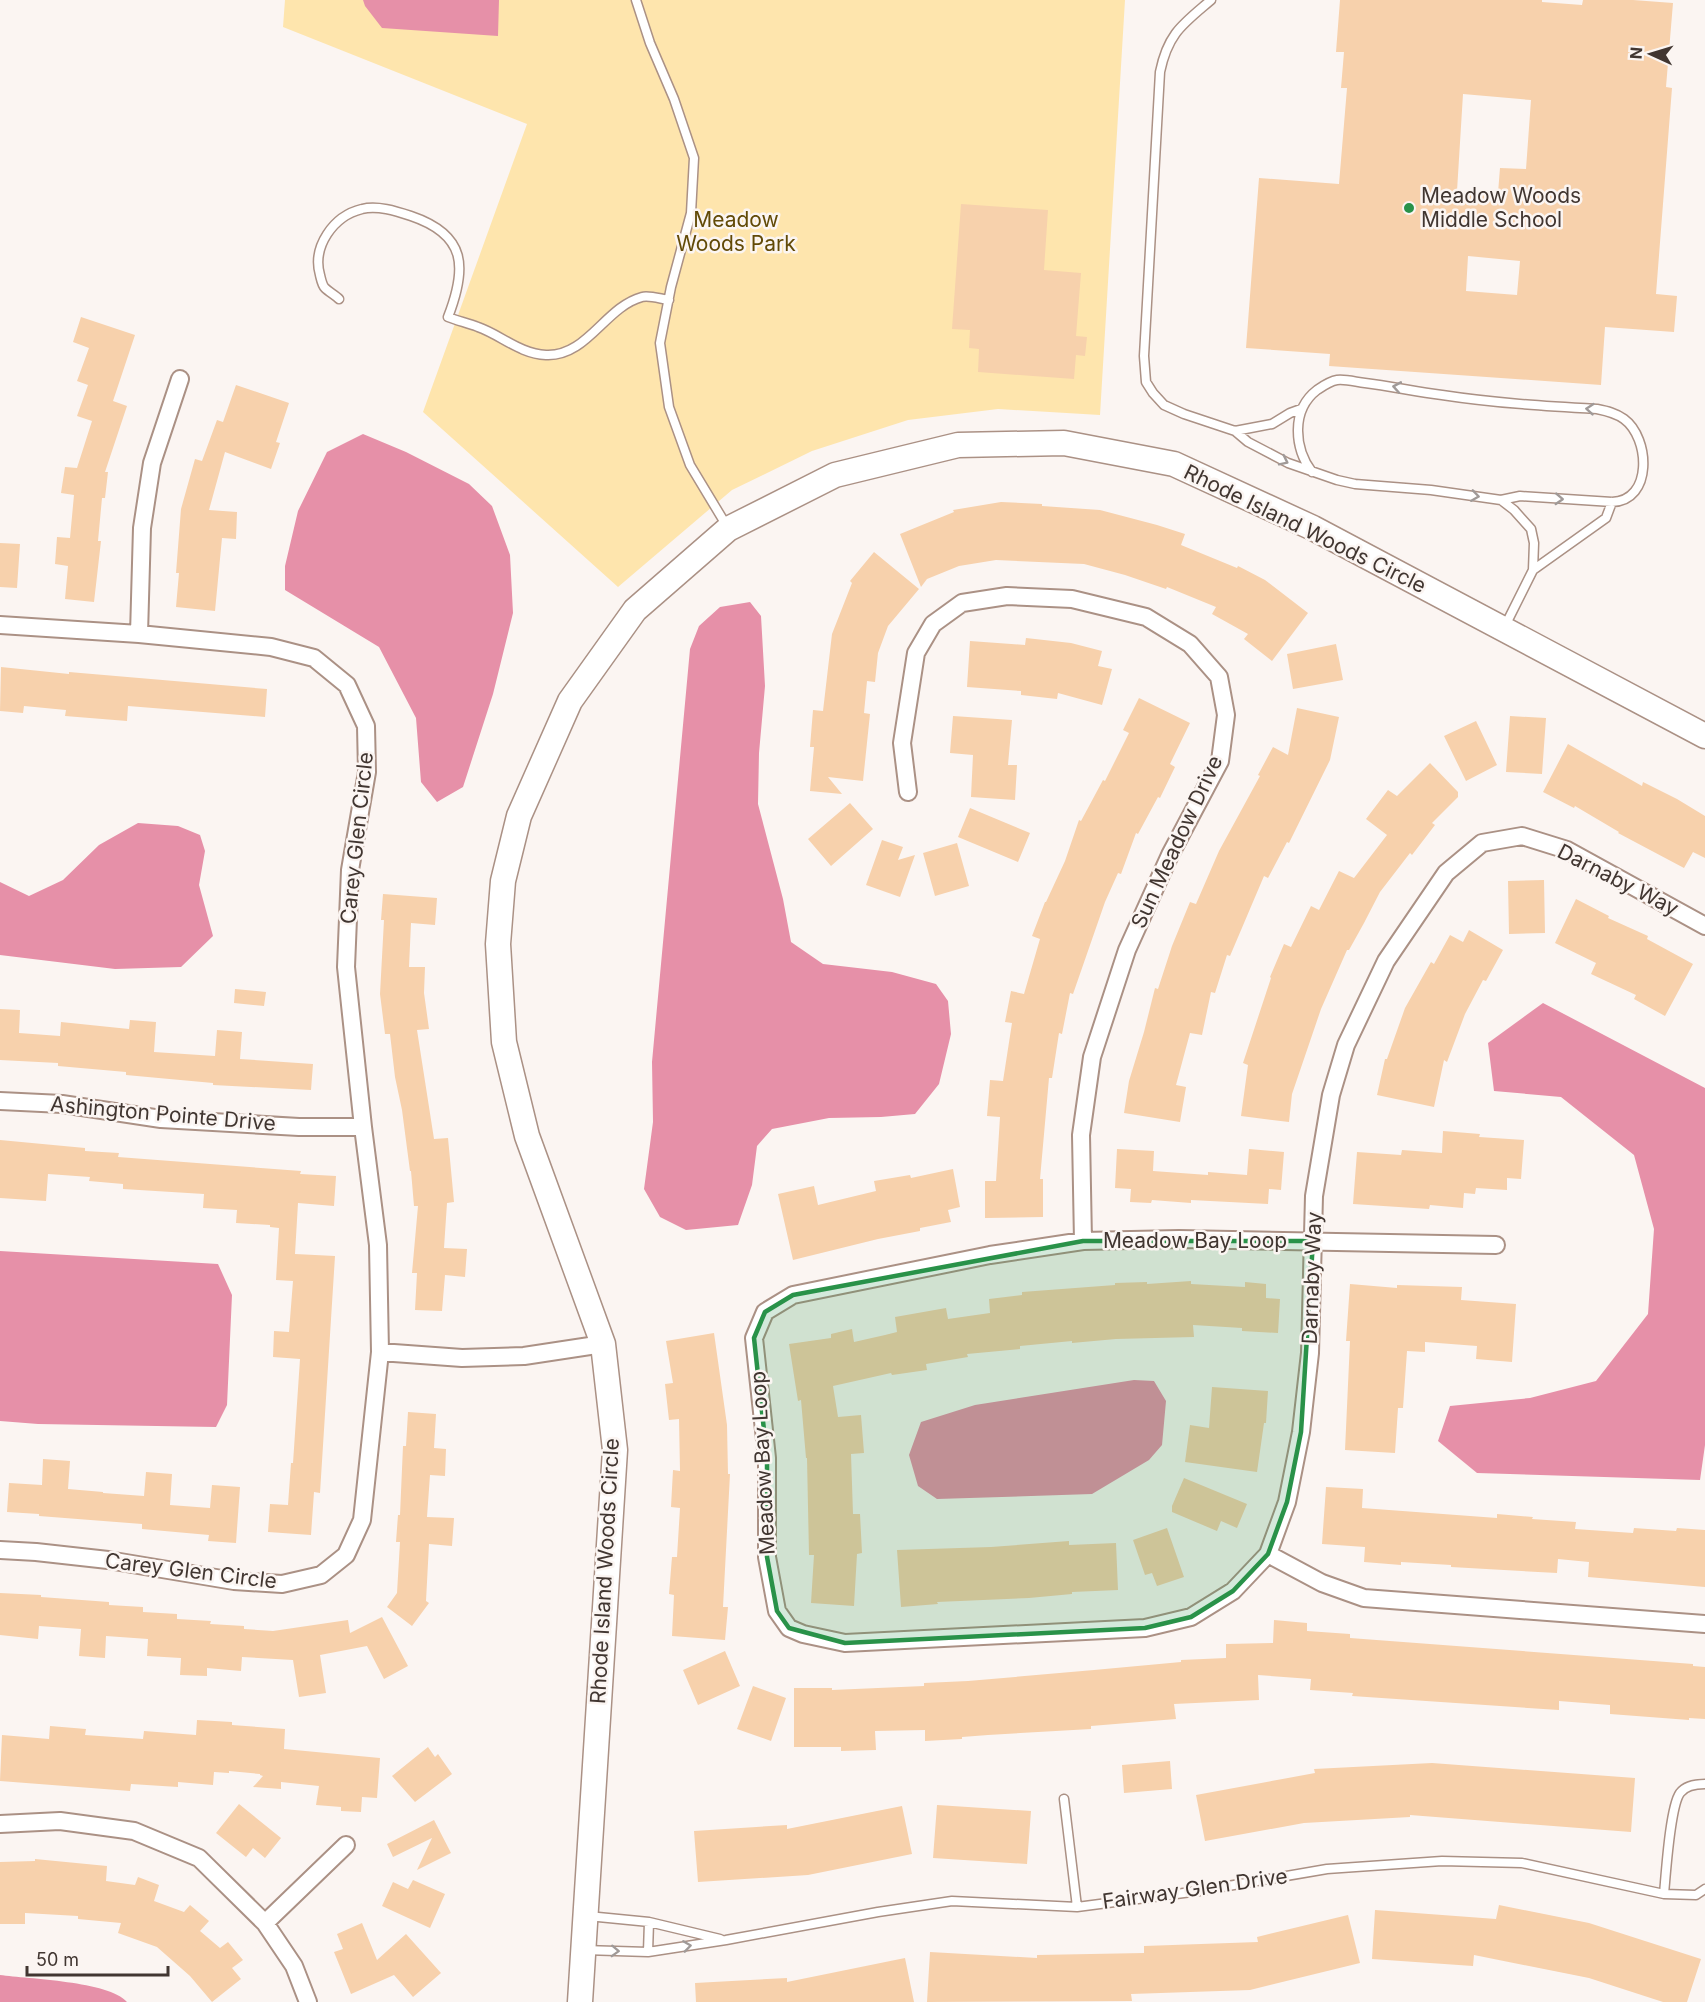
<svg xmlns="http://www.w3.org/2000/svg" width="1705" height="2002" viewBox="0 0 1705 2002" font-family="Inter,sans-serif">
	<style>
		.green { fill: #fee5ad }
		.water { fill: #e690a8 }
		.building { fill: #f7d1ac; fill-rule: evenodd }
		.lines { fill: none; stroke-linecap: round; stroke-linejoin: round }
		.lane-casing { stroke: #ab9185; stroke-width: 11 }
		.street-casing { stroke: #ab9185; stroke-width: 20 }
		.secondary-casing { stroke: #ab9185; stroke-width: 27 }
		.lane { stroke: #fff; stroke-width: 8 }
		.street { stroke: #fff; stroke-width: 16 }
		.secondary { stroke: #fff; stroke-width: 24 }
		.oneway { stroke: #a09a98 }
		.marked { fill: #299249; fill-opacity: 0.2; stroke: #299249; stroke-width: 4.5; stroke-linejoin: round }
		.poi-dot { fill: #299249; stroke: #fbf5f2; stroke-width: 2 }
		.labels { text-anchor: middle; stroke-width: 5; stroke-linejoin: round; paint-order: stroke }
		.poi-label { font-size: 21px; fill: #413631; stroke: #fbf5f2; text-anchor: start }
		.park-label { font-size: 21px; fill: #624a07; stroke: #fbf5f2 }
		.street-label { font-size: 21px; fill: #413631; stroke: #fbf5f2 }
	</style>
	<rect width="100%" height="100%" fill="#fbf5f2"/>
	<!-- green -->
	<path class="green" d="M285 0H1125L1100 415 998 409 908 420 812 451 732 490 618 587 423 412 527 124 283 27Z"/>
	<!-- water -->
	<path class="water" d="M363 0H499L498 36 382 28 365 6Z
		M363 434 406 452 469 484 492 506 510 555 513 613 493 694 463 787 437 802 421 782 416 718 379 647 285 590V566L298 511 327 452Z
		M750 602 761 616 765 686 759 753 758 804 783 899 791 942 823 964 892 972 936 984 948 1001 951 1034 939 1084 915 1114 881 1117 829 1118 772 1129 757 1146 752 1185 738 1225 686 1230 660 1217 644 1189 653 1122 652 1062 690 649 699 626 720 607Z
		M138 823 178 826 200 835 205 851 199 885 213 936 181 967 115 969 0 955V882L29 896 63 880 99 845Z
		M1543 1003 1705 1088V1445L1700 1480 1477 1473 1438 1441 1450 1406 1530 1398 1596 1381 1648 1314 1654 1229 1634 1155 1561 1097 1494 1091 1488 1043Z
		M0 1251 218 1264 232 1295 227 1405 216 1427 38 1424 0 1421Z
		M1134 1380 1154 1381 1166 1401 1162 1445 1149 1460 1092 1494 937 1499 918 1486 909 1455 921 1422 975 1405Z
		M0 1975C28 1979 109 1981 127 2002H0Z"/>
	<!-- building -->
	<path class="building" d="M1340 0H1542V2L1582 5 1583 0H1633L1673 3 1666 87 1672 88 1656 294 1677 296 1674 332 1605 327 1601 385 1329 366 1330 354 1246 348 1259 178 1339 184 1347 88H1341L1344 52H1336ZM1463 94 1531 100 1526 169 1500 168 1498 193 1457 191ZM1468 256 1520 261 1517 295 1466 291Z
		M961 204 1048 210 1044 270 1081 273 1076 336 1087 337 1085 356 1076 355 1074 379 978 372 979 349 969 348 970 330 952 329Z
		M81 317 135 335 113 401 127 406 105 472H108L105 498H102L98 541H101L94 602 65 599 68 566 55 564 57 537 70 538 74 495 61 493 65 467 77 468 92 421 77 416 88 385 77 381 89 348 73 342Z
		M236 385 289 403 276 442 280 443 271 469 225 452 209 510 237 512 236 539 222 538 215 611 176 607 179 573H176L181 509 195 459 202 461 217 420 223 422Z
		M1001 502 1042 504V506L1100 510 1157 525 1185 534 1181 545 1237 568 1238 566 1265 580 1308 613 1272 661 1244 639 1248 634 1212 614 1216 607 1167 587 1166 589 1125 575 1084 564 996 560 959 566 927 579 921 587 900 534 954 512 953 510Z
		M0 543 20 544 17 588 0 587Z
		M874 552 919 589 888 626 878 653 875 682 867 681 864 713 870 714 863 781 828 777 842 794 810 791 814 747H810L813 710 823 711 832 634 852 583 850 581Z
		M1026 638 1071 643 1102 651 1098 666 1112 669 1102 705 1058 693 1057 699 1021 695V691L967 687 970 641 1025 645Z
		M1336 644 1343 680 1293 689 1287 654Z
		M1 667 69 674V672L267 689 265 717 128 706 127 721 65 716 66 710 24 706 23 713 0 711Z
		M1139 698 1190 723 1170 764 1175 767 1160 798 1158 797 1138 834 1136 833 1121 874 1118 873 1105 902 1073 994 1070 993 1062 1034 1059 1033 1052 1078H1049L1040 1179H1043V1217L985 1218V1181H996L1000 1117 987 1116 990 1080 1003 1081 1012 1023 1005 1022 1011 991 1024 994 1040 939 1032 936 1045 902H1046L1065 861 1079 820 1081 821 1103 780 1105 781 1129 733 1123 730Z
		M1297 708 1339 717 1330 760 1289 843 1287 842 1268 878 1264 876 1230 956 1227 955 1215 993 1211 992 1202 1035 1190 1033 1176 1085 1186 1087 1180 1122 1124 1113 1129 1081 1144 1032 1155 988 1158 989 1172 946 1190 902 1196 904 1219 851 1260 776 1258 775 1273 747 1288 755Z
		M953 716 1012 720 1008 765H1017L1015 800 971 797 973 755 950 753Z
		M1510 716 1546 718 1542 774 1506 772Z
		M1476 721 1497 765 1466 781 1444 736Z
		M1568 744 1642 786 1643 782 1677 799 1705 816V858L1693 852 1684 868 1618 833 1619 832 1575 806 1574 808 1543 792Z
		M1430 763 1458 792V797L1432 823 1435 825 1412 855 1410 853 1380 892 1364 923 1349 950H1347L1321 1009 1292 1094 1289 1122 1241 1116 1248 1065 1243 1063 1271 978 1270 977 1284 944 1291 947 1311 906 1319 910 1339 871 1354 878 1387 835 1366 819 1388 790 1397 796Z
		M850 803 873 829 831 866 808 839Z
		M970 808 1030 833 1018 862 958 837Z
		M882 840 903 847 898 860 915 855 900 897 866 885Z
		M957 843 969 886 935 896 923 853Z
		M1544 880 1545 933 1509 934 1508 881Z
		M383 894 437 898 435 925 411 923 409 967H425L424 993 429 1029 417 1030 434 1139 448 1138 454 1202 447 1203 444 1248 467 1249 465 1277 445 1275 442 1311 415 1310 417 1273H412L418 1206H414L411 1171H410L402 1110 395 1077 390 1034H385L380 994 384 920H381Z
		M1576 899 1609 916 1608 918 1648 936 1647 939 1693 964 1665 1016 1634 999 1636 995 1591 974 1596 963 1555 943Z
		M1469 930 1503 950 1486 981 1483 980 1465 1014 1447 1062 1444 1060 1434 1107 1377 1095 1385 1059H1387L1405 1008 1431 962 1434 964 1450 935 1463 942Z
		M235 989 266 992 264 1006 234 1003Z
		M0 1009 20 1010 19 1033 60 1036 61 1022 129 1029 130 1020 156 1022 154 1052 215 1056 217 1030 242 1032 240 1059 313 1064 311 1090 213 1085V1083L126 1075V1072L58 1066V1063L0 1060Z
		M1443 1131 1480 1134 1479 1137 1524 1140 1521 1179 1507 1178V1190L1476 1188 1475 1194 1464 1193 1463 1208 1430 1205 1429 1209 1353 1204 1357 1152 1401 1155 1402 1150 1442 1153Z
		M0 1140 85 1148V1151L119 1153 118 1157 301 1171 300 1174 336 1176 334 1206 298 1203 295 1254 335 1256 320 1493 314 1492 311 1535 268 1532 270 1504 288 1505 291 1463H293L300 1359 273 1357 274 1331 289 1332 293 1281 276 1280 279 1228 270 1227V1225L236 1223 237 1210 203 1208 204 1194 123 1189V1184L89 1181 90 1177 48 1174 46 1201 0 1198Z
		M1117 1149 1154 1151 1153 1171 1208 1175V1172L1247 1175 1249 1149 1284 1152 1281 1190 1269 1189 1268 1204 1191 1200V1203L1152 1200 1151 1203 1130 1202 1131 1189 1115 1188Z
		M953 1169 960 1207 948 1210 951 1222 920 1228V1231L878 1239 793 1260 778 1194 814 1186 818 1205 876 1191 874 1181 910 1175 911 1178Z
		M1191 1281V1284L1245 1287V1282L1266 1284V1298L1280 1299 1278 1333 1242 1331V1328L1193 1325 1194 1337 1116 1339 1072 1343V1341L1020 1346V1349L967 1354 968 1357 926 1364 927 1370 892 1375 891 1373 833 1386 838 1417 861 1415 864 1453 851 1454 853 1514H860L862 1553 857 1554 854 1606 811 1603 814 1555H809L807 1458H806L801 1400 798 1401 789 1344 831 1338V1334L852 1329 854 1342 885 1335 897 1332 895 1317 946 1308 948 1319 990 1313 989 1299 1022 1295V1292L1115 1285V1283L1147 1282V1284Z
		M1350 1284 1397 1288V1285L1462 1287 1461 1300 1516 1304 1512 1362 1476 1359 1477 1346 1425 1342V1352L1407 1351 1403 1408H1398L1395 1453 1345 1450 1350 1341H1346Z
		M714 1333 727 1425 728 1474H730L723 1607H728L725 1640 672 1636 674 1595 669 1594 672 1557H677L680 1508 671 1507 673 1470 680 1471 679 1419 669 1420 665 1384 673 1383 666 1341Z
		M1212 1387 1268 1391 1266 1423H1264L1257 1472 1185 1462 1190 1425 1209 1428Z
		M408 1412 436 1414 434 1448 446 1449 445 1476 430 1475 427 1517 454 1518 452 1546 429 1544 426 1601 429 1603 412 1626 387 1607 397 1593 400 1542H396L398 1515H400L403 1446H406Z
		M43 1459 70 1461 68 1489 103 1492V1493L144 1496 146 1472 172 1474 170 1505 210 1508 212 1485 240 1487 236 1543 208 1541 209 1535 142 1529V1524L39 1516V1514L7 1512 9 1483 42 1485Z
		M1184 1478 1247 1504 1237 1528 1221 1521 1217 1531 1172 1512V1506Z
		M1326 1487 1363 1489 1362 1508 1497 1518V1514L1533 1517 1532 1519 1576 1522 1575 1529 1633 1533 1634 1528 1676 1531 1677 1528 1705 1530V1587L1588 1577 1589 1562 1558 1559 1557 1573 1451 1567V1565L1401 1562V1565L1364 1562 1365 1547 1322 1544Z
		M1167 1528 1184 1577 1157 1586 1152 1573 1145 1575 1133 1540Z
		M1069 1541V1545L1116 1543 1118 1590 1072 1592V1594L1029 1598 937 1602 938 1604 901 1607 897 1550 991 1547Z
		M0 1593 41 1595V1597L109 1602V1605L143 1607V1612L177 1614V1619L211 1621 210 1624 244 1626V1629L273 1631 348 1620 350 1633 382 1617 408 1666 384 1679 367 1646 320 1655 326 1693 299 1697 293 1660 242 1657 241 1671 207 1668V1676L180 1675 181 1658 147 1656 148 1639 106 1636 105 1658 79 1656 81 1629 39 1626 38 1639 0 1635Z
		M1274 1620 1307 1623V1631L1350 1634V1638L1693 1664V1666L1705 1667V1719L1689 1718V1720L1610 1714V1705L1559 1701V1710L1352 1696 1353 1693 1310 1690 1311 1679 1258 1675 1259 1700 1174 1704 1176 1719 1091 1726V1729L988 1735 962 1737V1739L925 1741V1730L875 1731 876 1750 841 1751V1747H794V1688H832V1690L924 1686V1683L968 1681 1094 1670 1181 1662V1660L1226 1658V1644L1273 1643Z
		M725 1651 740 1686 698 1705 683 1670Z
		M753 1686 786 1698 771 1741 737 1729Z
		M197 1720 232 1722V1725L285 1729 284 1749 380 1758 377 1798 362 1797 361 1812 341 1811V1807L316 1805 319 1786 281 1782V1789L253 1787 263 1776 260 1775V1774L229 1771V1773L214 1772 213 1785 178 1782V1787L131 1784 130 1791 0 1781 2 1735 49 1739 50 1726 86 1729 85 1735 143 1739 144 1731 196 1735Z
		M428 1747 435 1757 438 1754 452 1774 415 1802 392 1776Z
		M1170 1761 1172 1789 1124 1793 1122 1765Z
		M1432 1763 1635 1778 1631 1832 1410 1815V1817L1304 1823 1205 1841 1196 1795 1315 1773 1314 1769Z
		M239 1804 281 1838 265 1858 253 1848 246 1857 216 1833Z
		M937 1805 1031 1811 1027 1864 933 1858Z
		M902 1806 912 1854 808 1875 698 1882 694 1831 787 1825V1829Z
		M434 1820 451 1853 417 1870 432 1838 393 1857 387 1844Z
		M35 1859 107 1866 106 1881 135 1885 138 1877 159 1885 154 1901 184 1912 190 1905 209 1921 200 1931 220 1948 228 1942 243 1960 232 1968 241 1979 212 2002 190 1976 157 1947 118 1933 121 1923 78 1919V1916L25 1913V1924H0V1862L35 1861Z
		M413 1880 445 1894 430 1928 382 1906 393 1882 408 1889Z
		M1499 1905 1589 1923 1701 1959 1687 2002H1663L1589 1978 1474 1955 1473 1966 1372 1959 1375 1910 1496 1919Z
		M1348 1915 1360 1963 1250 1990 1131 1994 1132 2001 927 2002 930 1952 1037 1958V1955L1144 1953V1946L1258 1942 1257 1937Z
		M362 1923 377 1960 406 1934 441 1973 413 1997 394 1975 351 1994 334 1952 343 1949 337 1934Z
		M905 1958 914 2002H696L695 1983 787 1978V1982Z"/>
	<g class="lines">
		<!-- lane casing -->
		<g class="lane-casing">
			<path id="lane" d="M636 0 650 43 674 99 694 158 691 213 671 287 660 343 669 407 690 465 728 528
				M1211 0C1183 24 1168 33 1160 72L1144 356 1146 382 1153 393 1164 405 1184 414 1235 431 1272 424 1290 413 1301 409
				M339 299C335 295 329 292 325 288 322 285 321 279 320 275 312 247 333 216 362 209 377 205 396 211 411 216 467 235 467 268 448 317 458 321 468 323 478 327 501 335 520 354 546 355 587 357 605 307 642 297 649 295 661 299 669 300
				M1235 431 1248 442 1288 463 1337 480 1355 484 1431 490 1501 500 1514 510 1531 529 1534 543 1533 570 1504 628
				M1312 472C1294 448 1291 410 1317 390 1323 386 1330 381 1337 380 1346 379 1356 382 1365 383 1391 386 1416 392 1442 395 1494 403 1545 406 1597 409 1607 411 1616 413 1624 419 1650 438 1653 501 1612 502L1520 496 1501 500
				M1533 570 1606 518 1612 502
				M1064 1799 1077 1907
				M1664 1894C1666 1873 1670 1807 1680 1793 1686 1785 1696 1784 1705 1784
				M588 1916 649 1922 720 1939
				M584 1950 648 1952 726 1940 878 1912 952 1901 1077 1907 1199 1891 1327 1869 1442 1861 1522 1863 1664 1894 1696 1895 1705 1889
				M648 1952 649 1922"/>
		</g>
		<!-- street casing -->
		<g class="street-casing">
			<path id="street" d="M0 625 139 634 271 647 314 658 347 685 366 726 367 772 350 870 346 967 363 1127 378 1245 380 1352 362 1520 346 1555 321 1575 282 1584 234 1581 108 1560 36 1552 0 1550
				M139 634 142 528 152 463 180 379
				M908 792 902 743 916 653 933 624 962 603 1007 596 1072 599 1146 617 1190 644 1219 677 1226 715 1220 761 1170 855 1127 950 1092 1057 1081 1135 1083 1241
				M1705 926 1567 850 1522 836 1482 843 1446 873 1386 961 1346 1045 1331 1095 1314 1196 1310 1353 1301 1432 1287 1502 1268 1554 1322 1583 1364 1598 1705 1624
				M0 1101 62 1104 161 1119 299 1127H363
				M380 1352 462 1358 524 1356 603 1344
				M1268 1554 1233 1591 1191 1617 1145 1628 845 1643 803 1634 789 1628 777 1611 767 1557V1458L754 1338 765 1312 793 1295 990 1255 1083 1241 1179 1239 1496 1245
				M0 1824 60 1821 134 1831 199 1858 265 1923 294 1966 308 2002
				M265 1923 346 1845"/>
		</g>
		<!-- secondary casing -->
		<g class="secondary-casing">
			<path id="secondary" d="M580 2002 615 1450 603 1344 527 1136 504 1042 498 944 503 881 519 816 570 701 635 610 728 529 835 475 958 445 1064 443 1174 464 1313 528 1705 736"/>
		</g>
		<!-- lane -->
		<use href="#lane" class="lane"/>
		<!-- street -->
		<use href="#street" class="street"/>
		<!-- secondary -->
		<use href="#secondary" class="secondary"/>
	</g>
	<!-- one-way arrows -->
	<defs><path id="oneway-chevron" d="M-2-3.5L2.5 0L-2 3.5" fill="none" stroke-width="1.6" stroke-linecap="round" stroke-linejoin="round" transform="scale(1.5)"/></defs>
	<g class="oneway">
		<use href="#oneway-chevron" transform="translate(1397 387) rotate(-170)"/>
		<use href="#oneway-chevron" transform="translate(1590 409) rotate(-175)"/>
		<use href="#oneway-chevron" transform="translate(1284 461) rotate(26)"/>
		<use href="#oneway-chevron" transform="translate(1475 496) rotate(8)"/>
		<use href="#oneway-chevron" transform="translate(1559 499) rotate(3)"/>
		<use href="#oneway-chevron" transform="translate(687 1946) rotate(-8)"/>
		<use href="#oneway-chevron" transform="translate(615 1951) rotate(2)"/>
	</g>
	<!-- marked area -->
	<path class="marked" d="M1083 1241H1313L1301 1432 1287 1502 1268 1554 1233 1591 1191 1617 1145 1628 845 1643 789 1628 777 1611 767 1557V1458L754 1338 765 1312 793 1295Z"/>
	<!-- markers -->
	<circle class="poi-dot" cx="1409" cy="208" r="6"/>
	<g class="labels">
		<!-- poi labels -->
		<g class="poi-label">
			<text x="1421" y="203">Meadow Woods<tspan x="1421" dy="24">Middle School</tspan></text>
		</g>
		<!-- park labels -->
		<g class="park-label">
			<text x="736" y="227">Meadow<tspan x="736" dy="24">Woods Park</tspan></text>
		</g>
		<!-- street labels -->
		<g class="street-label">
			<text transform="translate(1305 529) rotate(26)" y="7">Rhode Island Woods Circle</text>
			<text transform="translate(357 838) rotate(-84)" y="7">Carey Glen Circle</text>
			<text transform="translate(1177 842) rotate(-65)" y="7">Sun Meadow Drive</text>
			<text transform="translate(1618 880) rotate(27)" y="7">Darnaby Way</text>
			<text transform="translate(163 1114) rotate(5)" y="7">Ashington Pointe Drive</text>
			<text x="1195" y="1248">Meadow Bay Loop</text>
			<text transform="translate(1312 1278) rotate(-88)" y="7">Darnaby Way</text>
			<text transform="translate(763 1463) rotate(-93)" y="7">Meadow Bay Loop</text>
			<text transform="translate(191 1571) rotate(7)" y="7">Carey Glen Circle</text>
			<text transform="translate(605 1571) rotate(-87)" y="7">Rhode Island Woods Circle</text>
			<text transform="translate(1195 1889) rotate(-8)" y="7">Fairway Glen Drive</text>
		</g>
	</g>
	<!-- north arrow -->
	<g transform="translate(1651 54) rotate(274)" stroke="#fbf5f2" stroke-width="4.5" paint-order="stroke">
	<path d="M0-4.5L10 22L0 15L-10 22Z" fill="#413631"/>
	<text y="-9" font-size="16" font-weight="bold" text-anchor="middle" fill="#413631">N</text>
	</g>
	<!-- scale -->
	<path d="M27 1966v9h141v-9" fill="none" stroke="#413631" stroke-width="3"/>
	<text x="36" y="1966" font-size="18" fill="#413631" stroke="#fbf5f2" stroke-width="4.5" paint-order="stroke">50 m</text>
</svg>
